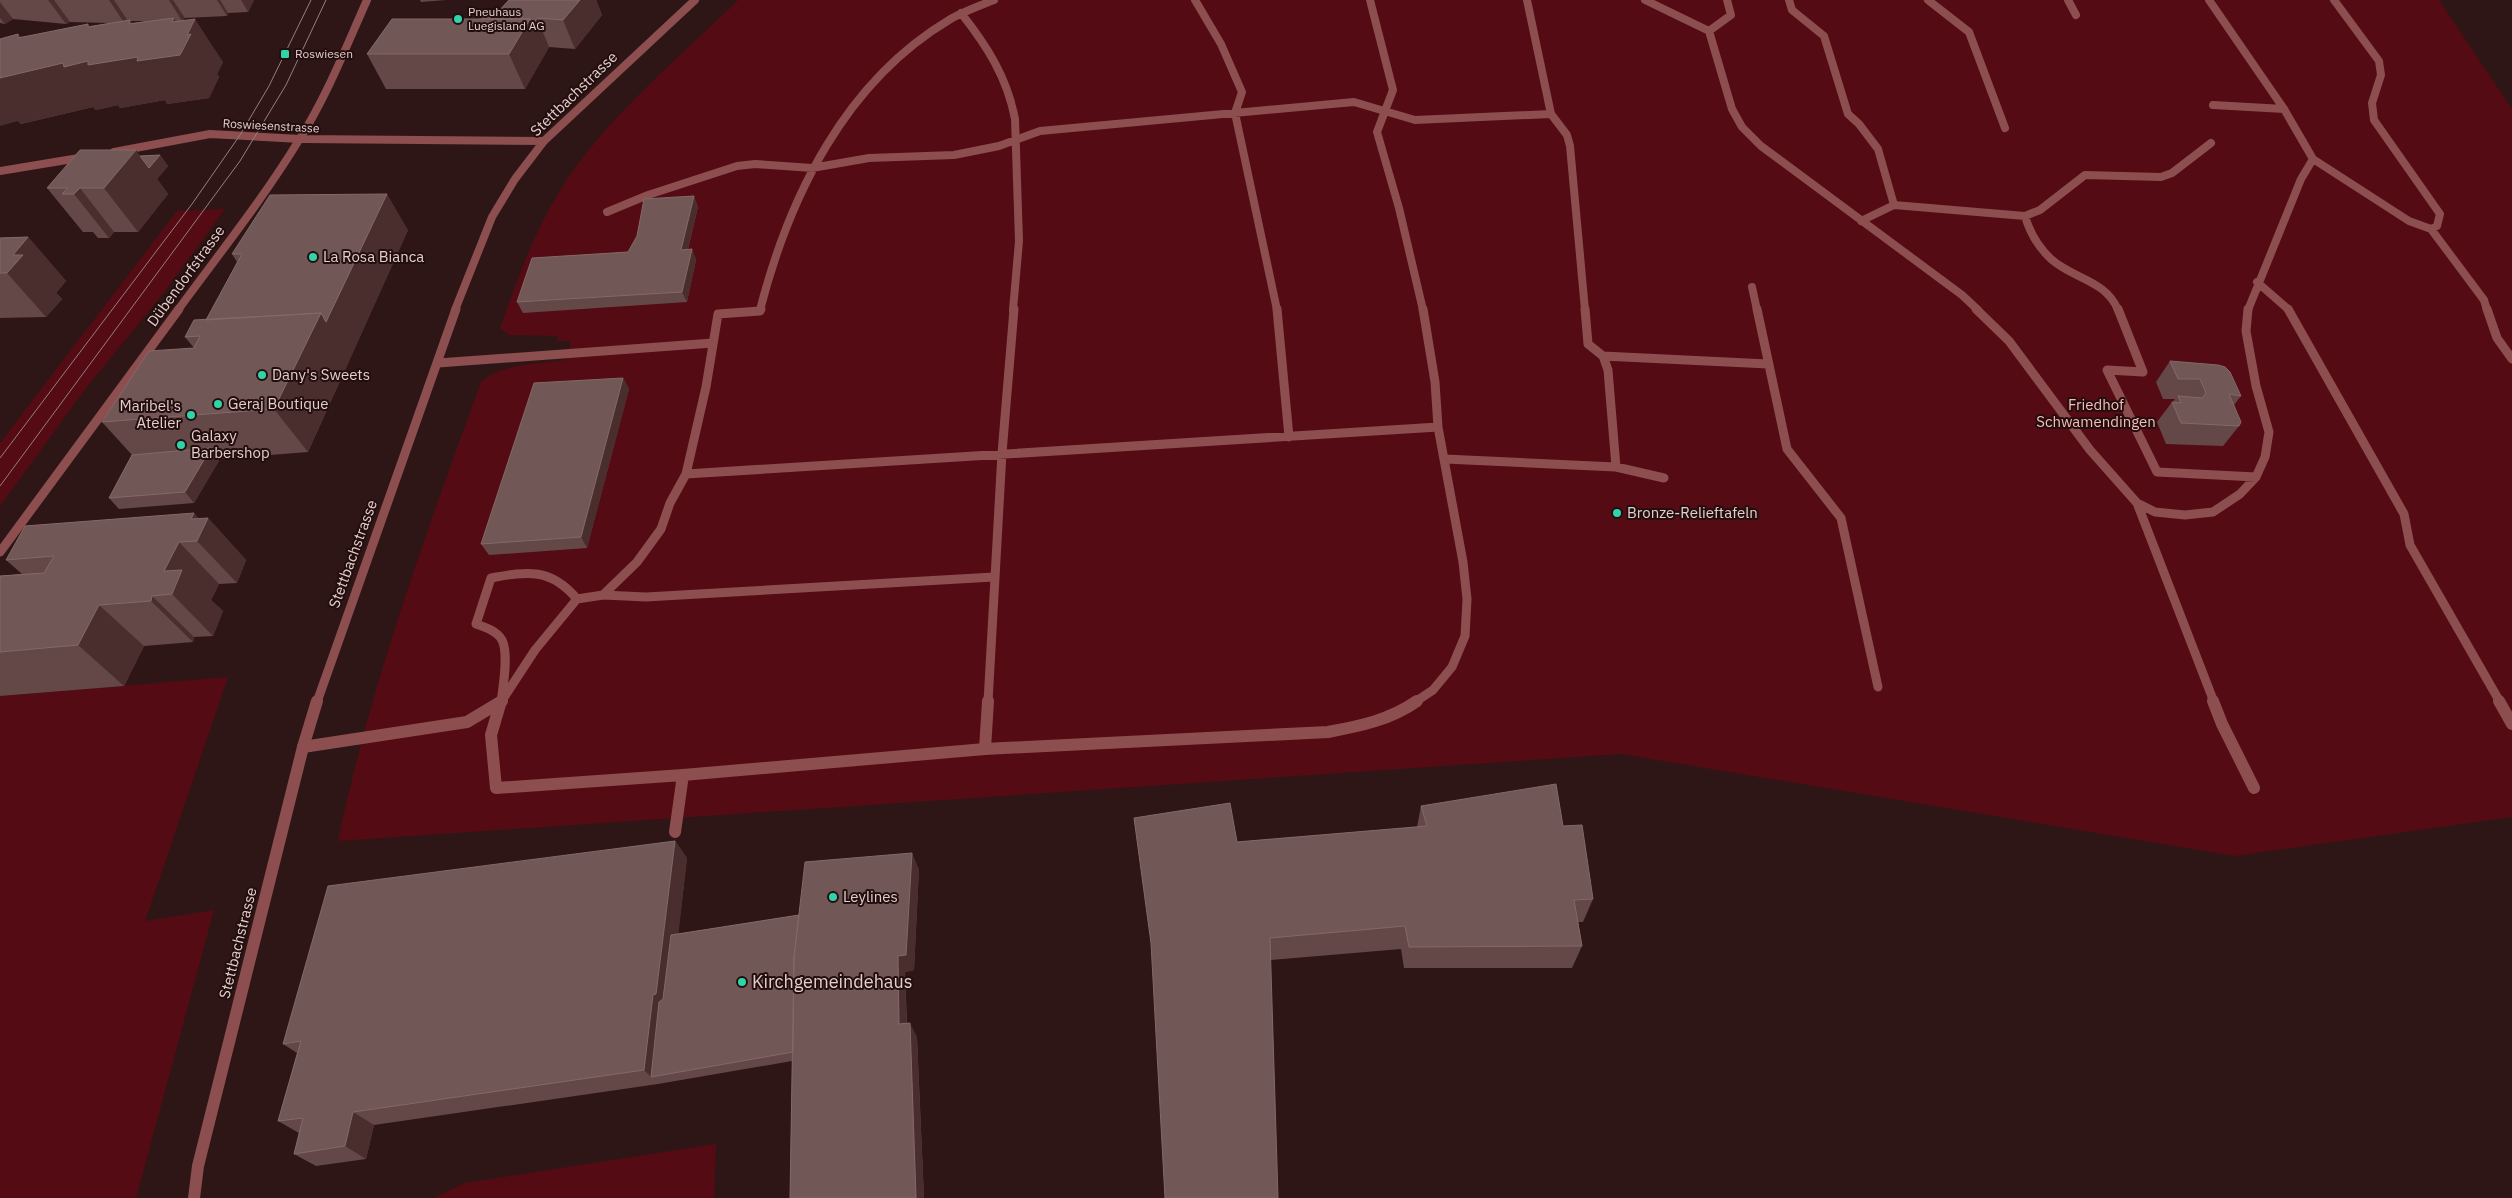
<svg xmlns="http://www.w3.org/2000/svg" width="2512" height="1198" viewBox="0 0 2512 1198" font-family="'IBM Plex Sans',sans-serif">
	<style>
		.green { fill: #540b14 }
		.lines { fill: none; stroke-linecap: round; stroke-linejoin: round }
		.service-far2 { stroke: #8c4e4e; stroke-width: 8 }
		.service-far1 { stroke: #8c4e4e; stroke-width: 9 }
		.service { stroke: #8c4e4e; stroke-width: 12 }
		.minor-far2 { stroke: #8c4e4e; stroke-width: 8 }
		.minor-far1 { stroke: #8c4e4e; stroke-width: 9 }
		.minor { stroke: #8c4e4e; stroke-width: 12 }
		.tertiary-far1 { stroke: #8c4e4e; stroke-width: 8 }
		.tertiary { stroke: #8c4e4e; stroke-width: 9 }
		.tram { stroke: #947f7f; stroke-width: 1 }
		.wall { fill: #634847; fill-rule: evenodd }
		.shaded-wall { fill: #492e2d }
		.building { fill: #715756; stroke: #826a68 }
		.poi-dot { fill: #2fd4aa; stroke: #240d0d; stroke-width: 2 }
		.labels { text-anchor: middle; stroke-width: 4; stroke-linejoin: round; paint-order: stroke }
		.far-poi-label { font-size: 12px; fill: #e1cfce; stroke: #240d0d; text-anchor: start }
		.far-street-label { font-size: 12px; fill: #e1cfce; stroke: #240d0d }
		.street-label { font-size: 15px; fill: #e1cfce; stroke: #240d0d }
		.poi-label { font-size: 15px; fill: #e1cfce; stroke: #240d0d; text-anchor: start }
		.park-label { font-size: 15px; fill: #f4bebc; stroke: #240d0d }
		.near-poi-label { font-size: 18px; fill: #e1cfce; stroke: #240d0d; text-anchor: start }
	</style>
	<rect width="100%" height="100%" fill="#2f1616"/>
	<!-- green -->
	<path class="green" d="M738 0H2439L2512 109V817L2235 856 1621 754 338 841C371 683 426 533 481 382 503 363 538 364 566 360L571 341H557L558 336 509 335 500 328C517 281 533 234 559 192 602 121 679 58 738 0Z
		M225 209 162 295 86 388 0 506V443L177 211Z
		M228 677 145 921 214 910 136 1198H0V696Z
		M716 1144 714 1198H434L465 1183Z"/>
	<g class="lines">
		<!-- service-far2 -->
		<path class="service-far2" d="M1195 0 1221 44 1242 92 1235 113 1277 310
			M1370 0 1393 90 1377 132 1399 208 1423 310
			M1527 0 1551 114 1567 135 1570 146 1585 310
			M1645 0 1709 31 1731 15 1727 0
			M1789 0 1792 10 1824 36 1848 114 1859 124 1878 149 1894 205
			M1928 0 1969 32 2005 128
			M2068 0 2076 15
			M2209 0 2284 109 2313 159 2409 221 2431 229 2437 226 2440 214 2374 120 2372 103 2381 75 2379 61 2334 0
			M961 13C987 46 1007 77 1015 119L1019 241 1013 310
			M1709 31 1732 109 1742 127 1761 146 1962 295 1978 310
			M2213 105 2284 109
			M607 212 648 195 737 166 755 164 812 168 869 158 954 155 999 146 1040 131 1354 102 1415 120 1551 114
			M2025 216C2030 233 2038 247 2051 259 2073 279 2106 280 2118 310
			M1861 221 1894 205 2025 216 2040 210 2085 175 2161 177 2172 173 2211 143
			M2431 229 2484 300 2487 310
			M2257 282 2289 310
			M1752 287 1757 310
			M760 310C789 197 845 82 949 20 962 12 979 6 994 0
			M2248 310 2301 179 2313 159"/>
		<!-- service-far1 -->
		<path class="service-far1" d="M761 309 760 311 718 314 706 387 686 474 1438 427
			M1277 309 1289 437
			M1585 309 1588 344 1603 356 1608 370 1616 467
			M1757 309 1787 449 1841 518 1878 687
			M1976 309 2009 341 2090 450 2137 503 2155 512 2185 515 2213 512 2240 494 2256 477 2265 457 2269 432 2256 386 2246 331 2248 309
			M2118 309 2143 372 2107 370 2157 472 2256 477
			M2288 309 2404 514 2410 545 2500 702
			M2487 309 2497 338 2512 359
			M1603 356 1768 364
			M438 363 713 343
			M1445 459 1616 467 1664 478
			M2137 503 2214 702
			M603 595 646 597 994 577
			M501 702C503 687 509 654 502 640 497 631 485 627 476 624L491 578C528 571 551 568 577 599
			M501 702 535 650 577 599 603 595 637 562 661 529 670 503 686 474
			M988 702 1002 453 1014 309
			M1415 702 1433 690 1452 667 1465 636 1467 599 1463 562 1438 427 1435 382 1423 309"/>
		<!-- service -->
		<path class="service" d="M501 701 491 735 496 788 683 775 985 749 1328 732C1360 726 1390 720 1417 701
			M2213 701 2222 724 2254 788
			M2499 701 2512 724
			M303 747 467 722 502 701
			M985 749 988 701
			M675 832 683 775"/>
		<!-- minor-far2 -->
		<path class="minor-far2" d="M114 152 210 134 300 139 544 141
			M0 171 85 157
			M455 310 492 217 515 179 544 141 695 0"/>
		<!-- minor-far1 -->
		<path class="minor-far1" d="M317 702 456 309"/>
		<!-- minor -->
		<path class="minor" d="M194 1198 198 1166 303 747 317 701"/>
		<!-- tertiary-far1 -->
		<path class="tertiary-far1" d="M178 310C219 254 263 199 299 140 327 96 346 47 367 0"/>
		<!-- tertiary -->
		<path class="tertiary" d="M0 552 179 309"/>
		<!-- tram -->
		<path class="tram" d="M0 458 192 204 240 135 269 86 311 0
			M0 486 240 161 286 85 326 0"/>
	</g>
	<!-- wall -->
	<path class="wall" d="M0 0H254L248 12 228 13 227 16 185 18 183 20 223 62 217 74 219 77 209 98 167 104 165 100 120 108 118 105 96 110 93 107 21 124 18 121V34L21 37 109 23 70 22 66 24 13 19 5 24 0 23ZM131 21H146L132 23Z
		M420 0H446L421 2Z
		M509 0H596L602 15 575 49 549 47 525 89H386L367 54 497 13Z
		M160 155 168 166 157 179 168 194 138 232H114L109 238H98L93 232H83L47 188 140 156Z
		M694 196 698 207 688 249H692L696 260 687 302 523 313 517 302 628 252Z
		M408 230 308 452 220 459 194 503 119 509 109 498 132 455 102 422 194 348 185 337 206 320 237 262 232 254Z
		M28 237 66 281 56 293 62 299 46 317 0 318V238Z
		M2170 361 2241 396 2234 405 2239 426 2223 446 2166 444 2157 422 2172 402H2173L2175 399H2163L2156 382Z
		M623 378 629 389 587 548 489 555 481 544Z
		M208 518 246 560 237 583 219 584 211 600 223 611 213 636 194 637 193 642 144 646 124 686 0 696V576L22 574 6 560 199 519Z
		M1421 806 1563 826 1593 899 1583 922H1578L1582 946 1572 968H1404L1401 949 1271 960 1151 943 1237 842 1417 827Z
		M675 841 687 858 678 934 799 915 919 869 914 970 905 972 907 1023 917 1037 924 1198H790L792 1061 658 1084 374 1125 366 1159 316 1166 294 1154 299 1133 278 1121 297 1053 283 1044Z"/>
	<!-- shaded-wall -->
	<path class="shaded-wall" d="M48 0H54L70 22 66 24Z
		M109 0H114L128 21 125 24Z
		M169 0H173L185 18 182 21Z
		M217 0H220L228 13 227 16Z
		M241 0H254L248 12Z
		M580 0H596L602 15 575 49 563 20Z
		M0 2 13 19 5 24 0 18Z
		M174 18 188 40 187 35 195 19 223 62 217 74 219 77 209 98 167 104 165 100 120 108 118 105 96 110 93 107 21 124 18 121 0 126V78L18 38V34L43 68 88 27V24L114 60 130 20 156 58Z
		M537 18 549 47 525 89 509 54 530 19Z
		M136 150 149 168 160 155 168 166 157 179 168 194 138 232 104 188Z
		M80 188 114 232 109 238 74 194Z
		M387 194 408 230 351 357 326 322Z
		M694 196 698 207 685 260 681 250Z
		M28 237 66 281 56 293 62 299 46 317 7 273 13 255Z
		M692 249 696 260 687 302 682 292Z
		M321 313 351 357 308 452 274 409Z
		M623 378 629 389 587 548 581 537Z
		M211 448 220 459 194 503 185 492Z
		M194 513 205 525 208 518 246 560 237 583 197 541 191 519Z
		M179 542 219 584 211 600 223 611 213 636 172 594 164 571Z
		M152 596 194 637 193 642 151 601Z
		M99 605 144 646 124 686 78 645Z
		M675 841 687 858 670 1009 651 1077 644 1070 653 995Z
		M912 853 919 869 914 970 905 972 907 1039 899 1024 898 956Z
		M910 1023 917 1037 924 1198H916Z
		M353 1112 374 1125 366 1159 345 1146Z"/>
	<!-- building -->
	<path class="building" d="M509 0H580L563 20 537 18 533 25 530 19H482L487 13H497Z
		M174 18 172 22 195 19 187 35 191 34 180 55 137 61 138 57 88 65V61L64 67 63 63 0 78V39L18 34V38L88 24V27L130 20 129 24Z
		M392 19H530L509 54H367Z
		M80 150H136L104 188H80L74 194H62L68 188H47Z
		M160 155 149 168 140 156Z
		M387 194 326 322 321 313 206 320 242 254H232L270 195Z
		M694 196 681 250 692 249 682 292 517 302 532 258 628 252 637 236 644 199Z
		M28 237 13 255H23L7 273H0V238Z
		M321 313 274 409 102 422 149 351 194 348 200 336 185 337 194 320Z
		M2170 361 2218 365 2225 367 2230 372 2241 396 2229 394 2241 422 2239 426 2181 423 2172 402 2181 403 2178 396 2202 398 2206 393 2200 379H2178Z
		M623 378 581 537 481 544 534 383Z
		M211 448 185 492 109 498 132 455Z
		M194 513 191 519 208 518 197 541 179 542 164 571 182 570 172 594 152 596 151 601 99 605 78 645 0 652V576L44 573 54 556 6 560 25 526Z
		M1556 784 1563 826 1582 825 1593 899 1574 900 1582 946 1409 947 1405 926 1270 938 1278 1198H1165L1151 943 1134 818 1230 803 1237 842 1427 826 1421 806Z
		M675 841 656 994 653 995 644 1070 353 1112 345 1146 294 1154 303 1118 278 1121 301 1041 283 1044 328 886Z
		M912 853 906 955 898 956 899 1024 910 1023 916 1198H790L794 957 805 862Z
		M799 915 794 957 793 1052 651 1077 659 1002 663 999 671 935Z"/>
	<!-- markers -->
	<g class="poi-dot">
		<circle cx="458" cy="19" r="5"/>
		<rect x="280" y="49" width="10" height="10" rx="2.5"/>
		<circle cx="313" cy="257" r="5"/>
		<circle cx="262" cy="375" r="5"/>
		<circle cx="218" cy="404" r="5"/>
		<circle cx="191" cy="415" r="5"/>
		<circle cx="181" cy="445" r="5"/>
		<circle cx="1617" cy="513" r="5"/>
		<circle cx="833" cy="897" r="5"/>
		<circle cx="742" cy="982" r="5"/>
	</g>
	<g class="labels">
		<!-- far-poi labels -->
		<g class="far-poi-label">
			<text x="468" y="16">Pneuhaus<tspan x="468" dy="14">Luegisland AG</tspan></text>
			<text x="295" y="58">Roswiesen</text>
		</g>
		<!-- far-street labels -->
		<g class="far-street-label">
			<text transform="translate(271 126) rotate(3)" y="4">Roswiesenstrasse</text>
		</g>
		<!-- street labels -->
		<g class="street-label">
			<text transform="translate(574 94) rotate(-44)" y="5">Stettbachstrasse</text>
			<text transform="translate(186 276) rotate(-54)" y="5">Dübendorfstrasse</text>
			<text transform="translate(353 554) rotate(-70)" y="5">Stettbachstrasse</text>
			<text transform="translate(238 943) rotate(-76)" y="5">Stettbachstrasse</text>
		</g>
		<!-- poi labels -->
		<g class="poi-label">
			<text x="323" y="262">La Rosa Bianca</text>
			<text x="272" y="380">Dany's Sweets</text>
			<text x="228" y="409">Geraj Boutique</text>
			<text x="181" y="411" text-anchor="end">Maribel's<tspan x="181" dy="17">Atelier</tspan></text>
			<text x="191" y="441">Galaxy<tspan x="191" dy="17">Barbershop</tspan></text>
			<text x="1627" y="518">Bronze-Relieftafeln</text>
			<text x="843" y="902">Leylines</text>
		</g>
		<!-- park labels -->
		<g class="park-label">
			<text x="2096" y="410">Friedhof<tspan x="2096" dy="17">Schwamendingen</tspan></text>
		</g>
		<!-- near-poi labels -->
		<g class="near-poi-label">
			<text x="752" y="988">Kirchgemeindehaus</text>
		</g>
	</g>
</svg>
